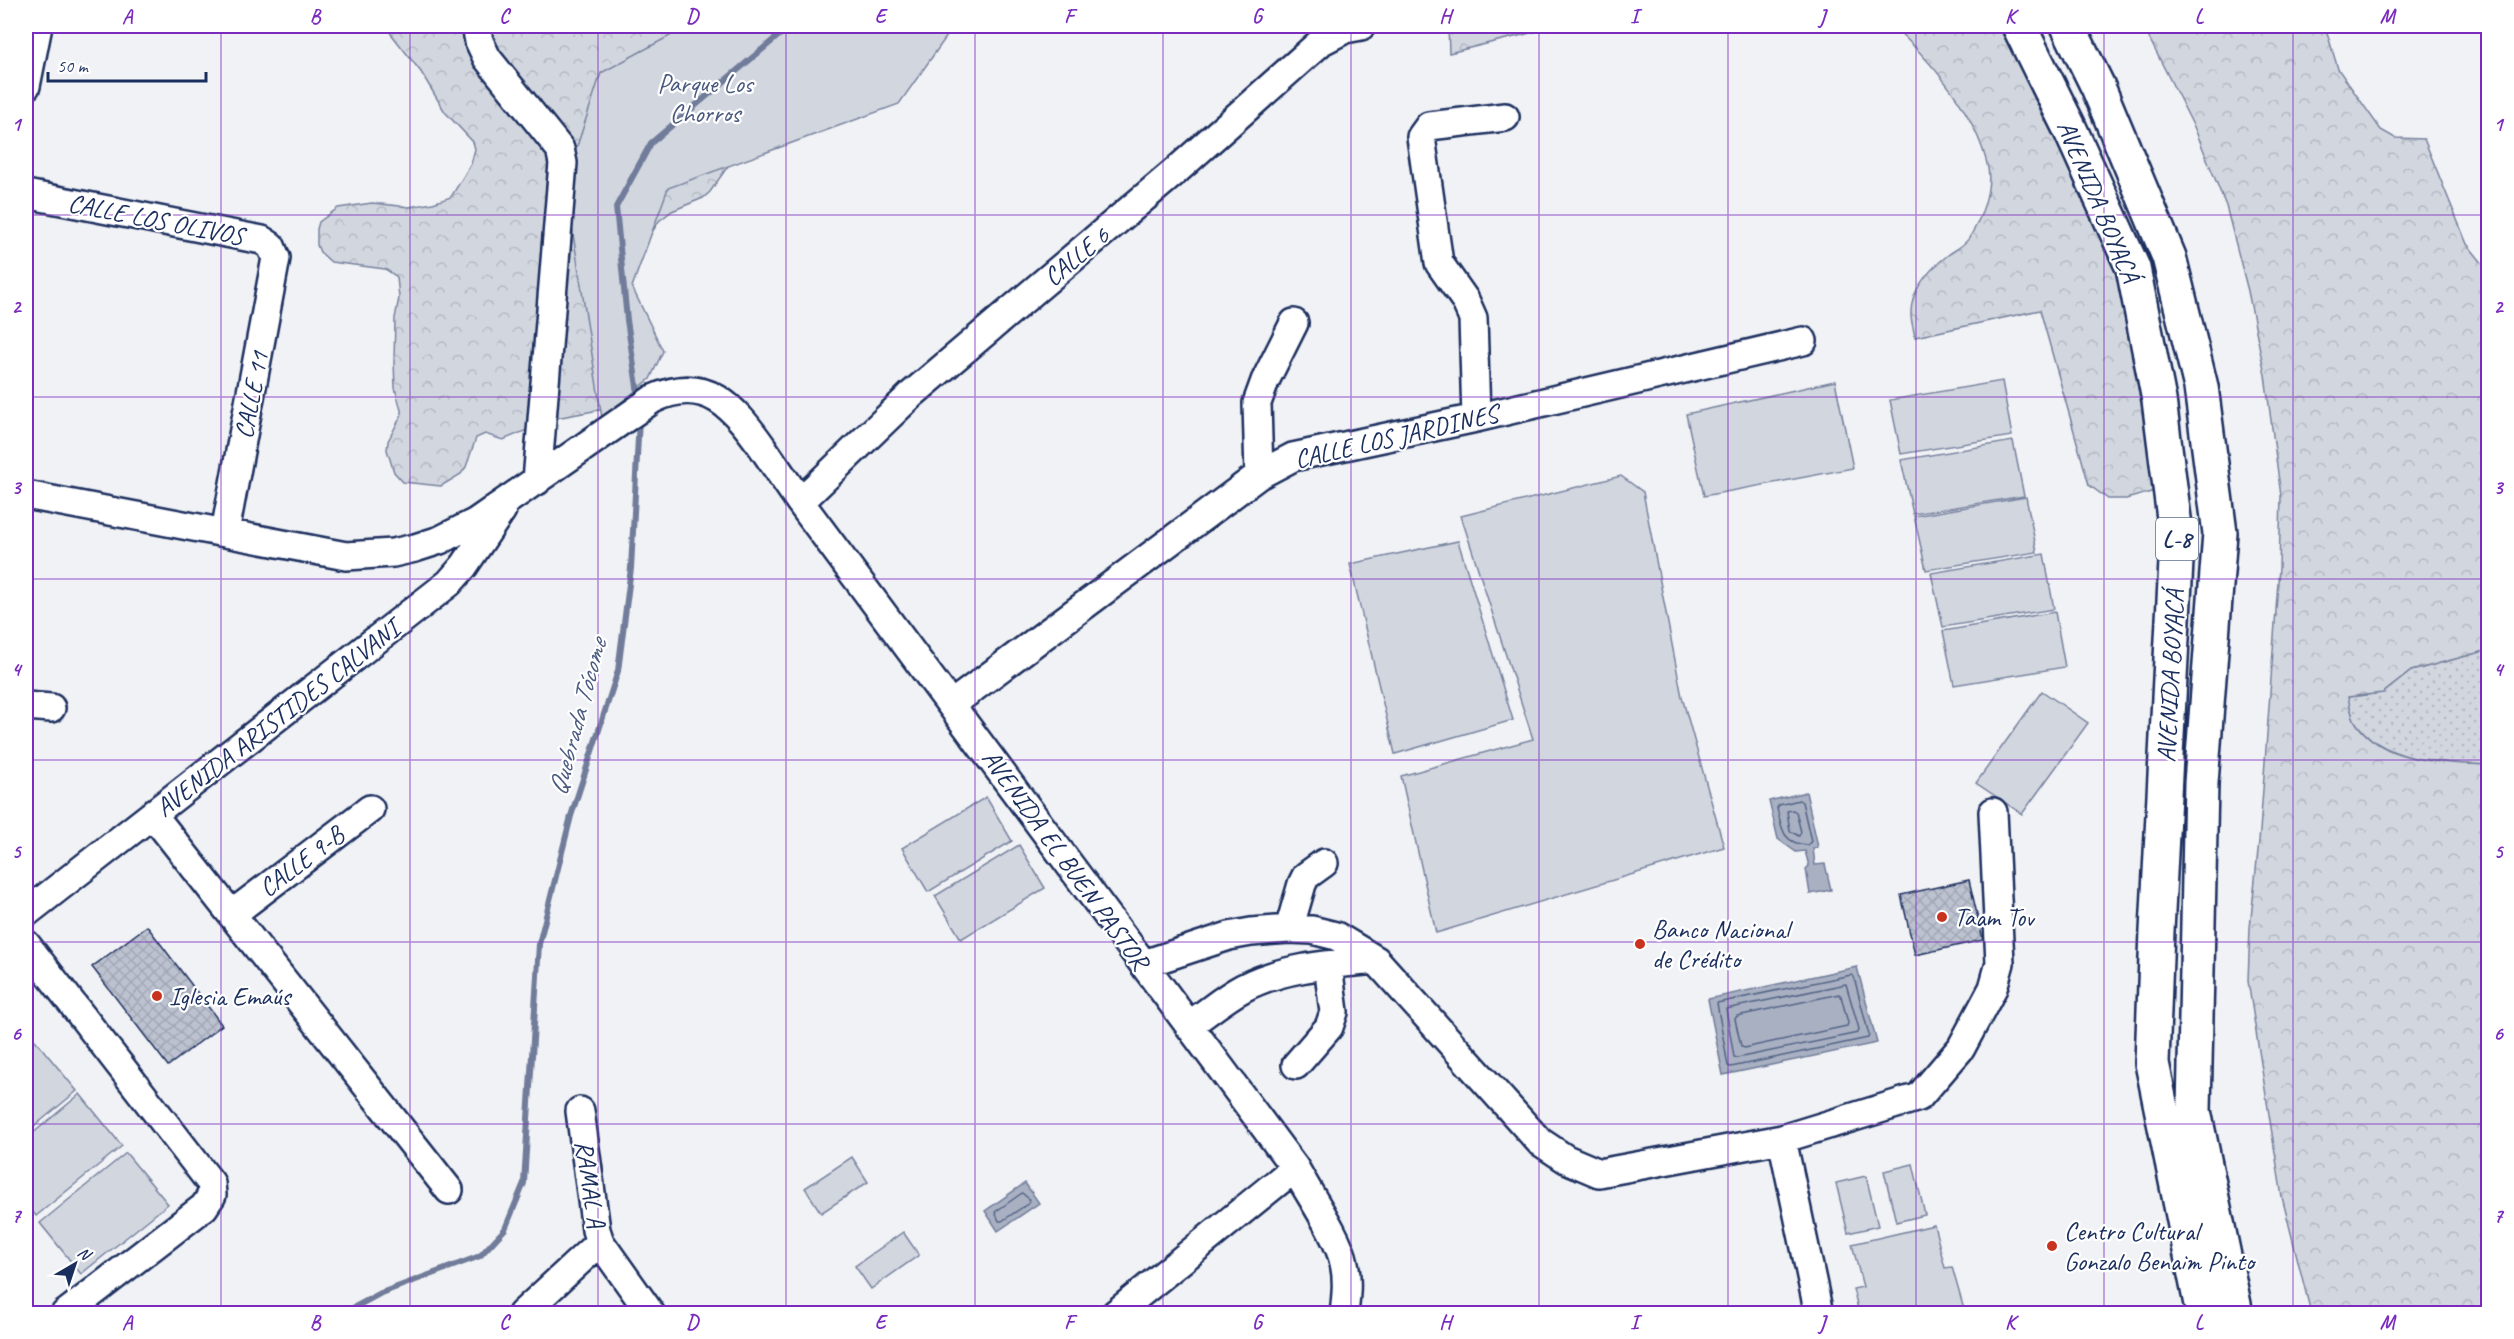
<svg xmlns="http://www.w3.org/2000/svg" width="2514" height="1339" viewBox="0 0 2514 1339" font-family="Caveat,sans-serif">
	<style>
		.grass { fill: url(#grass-dots); stroke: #76829e; stroke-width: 1.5 }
		.forest { fill: url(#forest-crowns); stroke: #76829e; stroke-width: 1.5 }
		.park { fill: #d2d6df; stroke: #76829e; stroke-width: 1.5 }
		.water { fill: #a8b0c2; stroke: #707c9a; stroke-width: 1.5 }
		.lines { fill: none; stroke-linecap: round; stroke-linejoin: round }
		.shore { stroke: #536386; stroke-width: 1.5 }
		.stream { stroke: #707c9a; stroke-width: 6 }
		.building { fill: url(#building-cross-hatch); stroke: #1b2f5e; stroke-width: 1.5 }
		.minor-casing { stroke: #1b2f5e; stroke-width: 32 }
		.highway-casing { stroke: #1b2f5e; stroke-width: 38 }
		.minor { stroke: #fff; stroke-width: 27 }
		.highway { stroke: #fff; stroke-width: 33 }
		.grid { fill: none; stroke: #7b2cbf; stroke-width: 1.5; stroke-opacity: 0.55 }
		.poi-dot { fill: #c8321e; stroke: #fff; stroke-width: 2 }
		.labels { text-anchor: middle; stroke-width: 4.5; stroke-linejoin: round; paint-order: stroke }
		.shield { fill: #fff; stroke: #5f6d8e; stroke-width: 1.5 }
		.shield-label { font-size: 24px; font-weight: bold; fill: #1b2f5e }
		.park-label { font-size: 26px; fill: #49597e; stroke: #fff }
		.street-label { font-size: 26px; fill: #1b2f5e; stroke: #fff }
		.poi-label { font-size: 26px; fill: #1b2f5e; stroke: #fff; text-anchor: start }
		.water-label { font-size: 27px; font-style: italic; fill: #4c5c81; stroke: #fff }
		.neatline { fill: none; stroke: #7b2cbf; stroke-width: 2 }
		.grid-label { font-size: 20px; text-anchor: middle; font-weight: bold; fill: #7b2cbf }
	</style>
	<defs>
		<pattern id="grass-dots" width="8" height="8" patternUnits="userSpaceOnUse" patternTransform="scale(1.5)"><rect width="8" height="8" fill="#d2d6df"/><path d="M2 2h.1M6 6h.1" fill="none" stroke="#b4b8c2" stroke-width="1.8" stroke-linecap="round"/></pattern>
		<pattern id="forest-crowns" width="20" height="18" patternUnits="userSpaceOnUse" patternTransform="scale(1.5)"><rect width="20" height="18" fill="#d2d6df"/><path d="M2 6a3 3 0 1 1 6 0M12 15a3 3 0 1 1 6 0" fill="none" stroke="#b4b8c2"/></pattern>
		<pattern id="building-cross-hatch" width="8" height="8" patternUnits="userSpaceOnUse" patternTransform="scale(1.5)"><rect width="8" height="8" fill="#bcc2d0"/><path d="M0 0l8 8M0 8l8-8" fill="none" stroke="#a1a7b5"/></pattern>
	</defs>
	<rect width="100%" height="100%" fill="#f1f2f5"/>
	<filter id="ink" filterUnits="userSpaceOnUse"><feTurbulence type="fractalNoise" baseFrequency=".0167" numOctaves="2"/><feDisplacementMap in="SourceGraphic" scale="12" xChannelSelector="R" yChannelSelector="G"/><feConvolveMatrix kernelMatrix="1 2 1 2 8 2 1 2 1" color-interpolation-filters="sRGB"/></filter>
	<g filter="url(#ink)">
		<!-- grass -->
		<path class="grass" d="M2488 650V765C2446 763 2383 763 2356 723 2351 716 2350 705 2347 697L2383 693 2411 671Z"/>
		<!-- forest -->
		<path class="forest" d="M385 26H917L730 163 710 192 703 198 672 211 659 221 631 266 604 409 556 418 503 440 485 434 476 438 466 467 461 474 441 486 403 482 394 472 387 450 388 441 402 414 395 388 394 362 395 318 399 298 397 277 385 269 331 262 320 252 317 245V229L319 222 338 208 372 203 409 207 433 203 451 197 471 164 475 149 473 142 445 112 421 72Z
			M1448 26H1559L1449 53Z
			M1893 26H2013L2129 240 2155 491 2126 499H2108L2089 485 2040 310 1915 337C1914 330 1911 322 1911 315 1910 290 1930 269 1948 255 1955 250 1965 245 1969 238 1981 220 1992 189 1988 168 1976 113 1933 63 1893 26Z
			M2143 26H2325L2338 69 2381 130 2395 138 2424 139 2467 244 2488 270V650L2411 671 2383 693 2348 697C2350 706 2351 716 2356 723 2384 764 2445 763 2488 765V1313H2311L2282 1197 2248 981 2250 928 2260 831 2279 568 2281 496 2265 375 2248 291 2226 206 2195 129Z"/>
		<!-- park -->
		<path class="park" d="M688 26H954L899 104 668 188 632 287 663 351 650 379 602 418 565 183 601 73Z
			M1835 381 1853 468 1704 496 1686 414Z
			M2002 381 2012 436 1901 454 1890 400Z
			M2013 441 2024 496 1913 514 1901 460Z
			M1621 476 1643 492 1682 697 1724 847 1436 933 1401 776 1533 739 1461 516Z
			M2026 497 2037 552 1926 570 1914 516Z
			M1458 541 1513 720 1395 754 1350 564Z
			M2044 554 2054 609 1943 627 1931 573Z
			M2055 612 2065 667 1954 685 1943 631Z
			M2042 691 2088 723 2022 814 1976 783Z
			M986 797 1012 841 928 892 902 848Z
			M1019 845 1045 888 961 939 935 896Z
			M35 1040 77 1091 26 1133V1048Z
			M80 1094 122 1146 36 1216 26 1203V1139Z
			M126 1153 168 1204 81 1274 40 1223Z
			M852 1157 868 1182 821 1213 805 1188Z
			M1913 1164 1925 1215 1896 1222 1884 1171Z
			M1866 1176 1878 1226 1848 1233 1836 1183Z
			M1934 1225 1945 1268 1952 1267 1965 1313H1859L1853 1289 1863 1287 1852 1244Z
			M903 1232 919 1255 871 1289 855 1266Z"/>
		<!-- water -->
		<path class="water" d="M1806 792 1818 847 1813 848 1815 865 1825 864 1831 890 1810 894 1806 869 1809 866 1805 851 1796 852 1778 839 1769 801Z
			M1857 967 1877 1043 1723 1075 1708 999Z
			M1025 1183 1039 1203 998 1231 985 1211Z"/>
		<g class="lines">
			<!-- shore -->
			<path class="shore" d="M1799 800 1802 802 1811 841 1808 845C1783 844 1782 830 1777 808L1779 805Z
				M1793 810 1796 812 1801 832 1799 836 1790 831 1787 811Z
				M1851 975 1854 977 1869 1035 1868 1038 1731 1067 1728 1066 1717 1003Z
				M1846 984 1859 1029 1858 1033 1737 1058 1734 1057 1726 1009Z
				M1839 994 1841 996 1848 1023 1847 1026 1744 1048 1741 1046 1735 1019 1737 1016Z
				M1022 1193 1029 1199V1203L1002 1221H999L995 1212Z"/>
			<!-- stream -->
			<path class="stream" d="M639 400 627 320 616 207 651 143 790 26
				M342 1314 381 1293 480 1256 505 1229 524 1183 539 944 571 816 618 671 631 568 639 419"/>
		</g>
		<!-- building -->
		<path class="building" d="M1969 880 1983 940 1915 955 1901 895Z
			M147 926 222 1025 168 1066 92 967Z"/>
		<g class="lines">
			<!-- minor casing -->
			<g class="minor-casing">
				<path id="minor" d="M476 26 479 41 487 58 560 149 563 163 537 481
					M26 86 38 26
					M26 194 262 240 271 246 276 258 225 532
					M1476 418 1473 318 1465 300 1439 263 1421 137 1429 126 1505 117
					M1259 475 1257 403 1265 381 1294 323
					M26 495 346 556 393 553 415 548 440 540 476 522 653 399C706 374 734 407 763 448 775 466 788 484 800 502L1295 1168C1308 1193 1339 1237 1344 1263 1348 1279 1346 1297 1344 1314
					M800 502 911 395 1178 169 1322 41 1345 29 1361 26
					M952 704 1259 475 1293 457 1476 418 1803 341
					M26 706 51 708
					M153 815 449 1190
					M26 913 449 583 464 566 502 510
					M232 914 370 809
					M1289 929 1302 884 1306 876 1324 863
					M26 944 211 1183 212 1195 204 1207 65 1314
					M1144 964 1229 936 1251 932 1289 929 1312 930 1336 936 1376 960 1539 1141 1566 1159 1599 1173 1782 1139 1919 1097 1961 1048 1993 988 2000 963 1993 812
					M1189 1025C1207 1013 1224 998 1243 988 1282 967 1333 964 1376 960
					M1296 1065 1329 1027 1334 1012 1328 965
					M580 1111 596 1230 600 1242 651 1314
					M1782 1139 1819 1314
					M522 1314 600 1242
					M1115 1314 1295 1168"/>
			</g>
			<!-- highway casing -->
			<g class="highway-casing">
				<path id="highway" d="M2019 26 2069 127 2133 268 2159 400 2177 542 2157 931 2152 1063 2203 1314
					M2068 26 2098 87 2169 257 2201 387 2220 533 2201 783 2194 1111 2236 1314"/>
			</g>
			<!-- minor -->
			<use href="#minor" class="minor"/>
			<!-- highway -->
			<use href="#highway" class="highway"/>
		</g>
	</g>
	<!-- grid -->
	<path class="grid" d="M221 26V1314M410 26V1314M598 26V1314M786 26V1314M975 26V1314M1163 26V1314M1351 26V1314M1539 26V1314M1728 26V1314M1916 26V1314M2104 26V1314M2293 26V1314M26 215H2488M26 397H2488M26 579H2488M26 760H2488M26 942H2488M26 1124H2488"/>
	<!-- markers -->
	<g class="poi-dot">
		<circle cx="1942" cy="917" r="6"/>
		<circle cx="1640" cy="944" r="6"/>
		<circle cx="157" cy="996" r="6"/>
		<circle cx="2052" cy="1246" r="6"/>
	</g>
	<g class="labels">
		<!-- shield labels -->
		<rect class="shield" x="2156" y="518" width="42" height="42" rx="4.5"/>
		<g class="shield-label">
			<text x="2177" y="547">L-8</text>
		</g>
		<!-- park labels -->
		<g class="park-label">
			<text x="705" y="92">Parque Los<tspan x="705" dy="30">Chorros</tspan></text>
		</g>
		<!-- street labels -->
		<g class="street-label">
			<text transform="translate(2099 201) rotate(67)" y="9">AVENIDA BOYACÁ</text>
			<text transform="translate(156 219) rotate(11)" y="9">CALLE LOS OLIVOS</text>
			<text transform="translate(1076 256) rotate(-40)" y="9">CALLE 6</text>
			<text transform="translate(251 395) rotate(-79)" y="9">CALLE 11</text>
			<text transform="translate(1396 436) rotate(-13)" y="9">CALLE LOS JARDINES</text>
			<text transform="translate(2170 676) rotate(-87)" y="9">AVENIDA BOYACÁ</text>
			<text transform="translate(277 718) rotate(-38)" y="9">AVENIDA ARISTIDES CALVANI</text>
			<text transform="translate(1066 859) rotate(54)" y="9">AVENIDA EL BUEN PASTOR</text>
			<text transform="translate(301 861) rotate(-37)" y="9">CALLE 9-B</text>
			<text transform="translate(591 1184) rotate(81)" y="9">RAMAL A</text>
		</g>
		<!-- poi labels -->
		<g class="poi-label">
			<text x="1954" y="926">Taam Tov</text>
			<text x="1652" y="938">Banco Nacional<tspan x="1652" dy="30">de Crédito</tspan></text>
			<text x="169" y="1005">Iglesia Emaús</text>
			<text x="2064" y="1240">Centro Cultural<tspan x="2064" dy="30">Gonzalo Benaim Pinto</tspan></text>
		</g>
		<!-- water labels -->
		<g class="water-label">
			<text transform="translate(577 717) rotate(-75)" y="9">Quebrada Tócome</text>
		</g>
	</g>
	<!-- margin -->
	<rect width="2514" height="1339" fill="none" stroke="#fff" stroke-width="66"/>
	<!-- north arrow -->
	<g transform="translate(75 1264) rotate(39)" stroke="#ffffff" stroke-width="4.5" paint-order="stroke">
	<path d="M0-4.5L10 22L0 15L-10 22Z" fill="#1b2f5e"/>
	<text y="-9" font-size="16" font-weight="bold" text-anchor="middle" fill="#1b2f5e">N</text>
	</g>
	<!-- scale -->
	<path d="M48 72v9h158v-9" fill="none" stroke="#1b2f5e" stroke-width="3"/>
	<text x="57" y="72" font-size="18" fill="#1b2f5e" stroke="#ffffff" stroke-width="4.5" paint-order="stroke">50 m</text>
	<rect x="33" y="33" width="2448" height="1273" class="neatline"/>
	<g class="grid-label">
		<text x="127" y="23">A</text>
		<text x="315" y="23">B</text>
		<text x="504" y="23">C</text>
		<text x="692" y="23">D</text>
		<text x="880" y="23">E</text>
		<text x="1069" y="23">F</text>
		<text x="1257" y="23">G</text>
		<text x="1445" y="23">H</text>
		<text x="1634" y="23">I</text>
		<text x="1822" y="23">J</text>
		<text x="2010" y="23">K</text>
		<text x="2199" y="23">L</text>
		<text x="2387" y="23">M</text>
		<text x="16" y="131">1</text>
		<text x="2498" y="131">1</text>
		<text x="16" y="313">2</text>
		<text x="2498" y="313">2</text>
		<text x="16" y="494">3</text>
		<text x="2498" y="494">3</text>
		<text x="16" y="676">4</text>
		<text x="2498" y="676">4</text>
		<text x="16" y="858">5</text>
		<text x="2498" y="858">5</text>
		<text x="16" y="1040">6</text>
		<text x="2498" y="1040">6</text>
		<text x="16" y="1222">7</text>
		<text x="2498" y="1222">7</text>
		<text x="127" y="1329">A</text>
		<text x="315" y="1329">B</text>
		<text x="504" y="1329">C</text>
		<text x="692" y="1329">D</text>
		<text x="880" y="1329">E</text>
		<text x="1069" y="1329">F</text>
		<text x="1257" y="1329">G</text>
		<text x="1445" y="1329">H</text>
		<text x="1634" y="1329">I</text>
		<text x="1822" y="1329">J</text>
		<text x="2010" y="1329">K</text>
		<text x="2199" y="1329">L</text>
		<text x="2387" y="1329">M</text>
	</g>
</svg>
